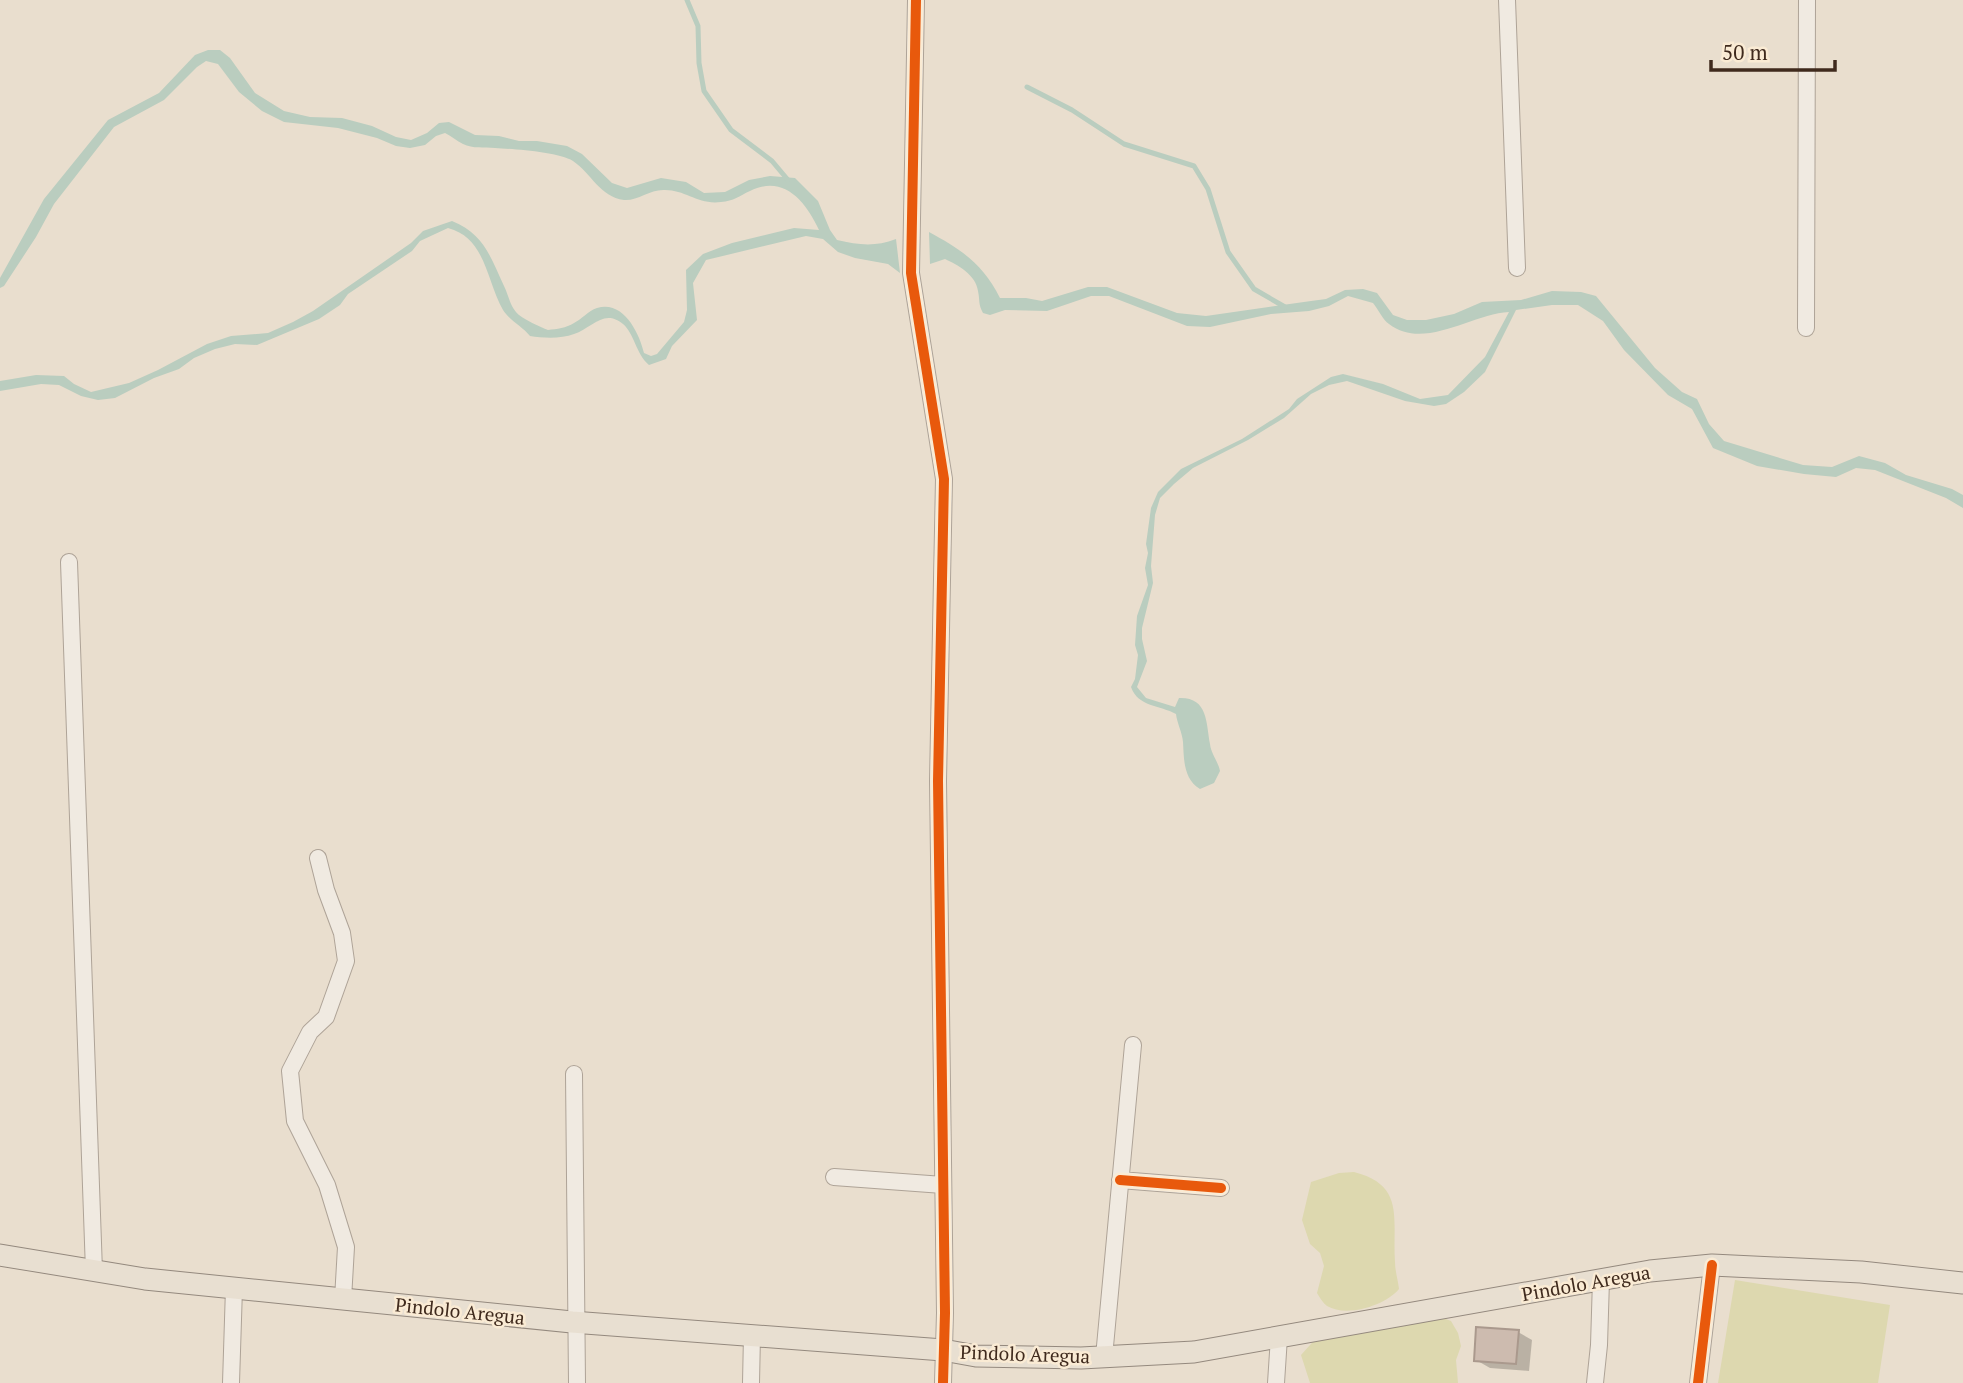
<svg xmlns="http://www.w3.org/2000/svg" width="1963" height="1383" viewBox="0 0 1963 1383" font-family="'PT Serif',serif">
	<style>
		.green { fill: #ddd8af }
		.water { fill: #bacdbf }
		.shadow { fill: #0003 }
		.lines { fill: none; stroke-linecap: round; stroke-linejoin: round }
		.stream { stroke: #bacdbf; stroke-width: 5 }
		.building { fill: #cdbbaf; stroke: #aa998d; stroke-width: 2 }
		.minor-casing { stroke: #aea397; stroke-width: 18 }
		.major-casing { stroke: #94897e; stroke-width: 23 }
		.minor { stroke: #f0eae1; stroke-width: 16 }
		.major { stroke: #e8dfd1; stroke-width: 21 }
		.cycleway-casing { stroke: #faebd4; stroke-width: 15 }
		.cycleway { stroke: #e8590c; stroke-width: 10 }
		.labels { text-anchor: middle; stroke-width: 5; stroke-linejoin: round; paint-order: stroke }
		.street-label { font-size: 19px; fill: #3f2a1d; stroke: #faebd4 }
	</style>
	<rect width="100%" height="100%" fill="#e9dece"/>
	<!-- green -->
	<path class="green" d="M1354 1172C1406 1185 1392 1220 1395 1262 1395 1271 1398 1280 1399 1289 1386 1305 1347 1318 1327 1306 1323 1303 1320 1298 1317 1293L1324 1266 1320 1253 1310 1244 1302 1220 1311 1182 1339 1173Z
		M1735 1280 1890 1305 1878 1383H1718Z
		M1438 1316 1451 1321 1458 1333 1461 1346 1456 1360 1458 1383H1310L1301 1355 1319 1335 1413 1324Z"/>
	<!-- water -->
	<path class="water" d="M208 50H220L230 58 255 93 284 111 310 117 342 118 372 126 396 137 411 140 427 133 439 123 449 122 475 135 499 136 519 141H537L567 146 582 154 612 183 627 188 661 178 686 182 704 193 725 192 749 180 770 176 795 178 818 201 830 230 837 240C859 245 875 247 896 239L900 273 888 264 855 258 838 252 823 239 806 236 706 260 693 283 697 320 672 346 666 359 649 365C636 354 634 333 623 324 604 308 592 328 574 334 561 339 543 338 530 336 522 326 510 321 503 310 486 280 486 238 448 228L420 241 412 251 348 294 340 305 319 319 257 345 235 344 215 349 194 358 179 369 154 378 115 398 98 400 81 396 59 385 41 384 0 391V381L36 375 64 376 74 384 91 392 129 383 158 370 207 344 231 336 268 333 293 322 313 311 411 243 423 231 452 221C484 234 490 256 504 286 509 296 510 307 519 315 527 321 538 326 548 330 557 329 566 328 574 323 582 319 588 311 597 308 623 300 639 332 644 353L651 356 657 354 684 322 687 310 686 270 703 254 732 243 794 228 819 230C806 202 784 174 750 191 739 196 734 201 721 202 698 205 686 190 665 190 650 189 638 201 624 200 600 197 591 173 573 161 559 152 513 149 495 148 484 147 473 149 463 144 457 141 451 136 445 133L436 136 425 145 410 148 396 146 377 138 338 128 284 122 262 111 239 92 218 64 206 61 197 67 164 100 114 127 54 204 36 237 4 286 0 288V278L44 199 108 120 159 93 195 55Z
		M929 232C962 250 983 264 1000 298H1026L1042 301 1088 287H1107L1177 313 1206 316 1311 301 1326 299 1345 290 1363 289 1377 293 1393 315 1407 320H1426L1454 314 1482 302 1521 300 1552 291 1581 292 1596 296 1655 368 1682 392 1697 399 1709 424 1724 441 1803 465 1832 467 1859 456 1885 463 1906 475 1952 489 1963 495V508L1946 498 1875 470 1856 468 1836 477 1804 474 1757 466 1713 448 1692 409 1668 395 1624 350 1603 321 1578 305H1552L1516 310 1485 372 1464 392 1446 404 1434 406 1405 401 1347 381 1329 385 1311 394 1284 418 1248 440 1193 468 1174 484 1160 498 1155 515 1151 566 1153 583 1142 628V639L1147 661 1137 687 1146 698 1175 707 1179 698C1208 697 1206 722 1210 744 1211 754 1218 761 1220 771L1214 783 1200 789C1183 779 1184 758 1183 742 1182 732 1177 723 1176 714 1160 705 1138 707 1131 687L1135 679 1138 655 1135 645 1137 616 1148 585 1145 568 1148 553 1146 544 1151 508 1158 492 1181 469 1242 439 1289 409 1297 399 1331 377 1343 374 1383 384 1420 399 1448 395 1485 357 1509 312C1471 314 1424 351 1389 324 1383 320 1378 309 1373 303L1348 296 1329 306 1309 311 1271 314 1210 327 1187 326 1109 296H1091L1047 311 1005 310 990 315 983 313C978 304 980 300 978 291 976 275 958 265 945 259L930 264Z"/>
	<!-- shadow -->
	<path class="shadow" d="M1518 1332 1532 1340 1529 1371 1490 1368 1476 1360Z"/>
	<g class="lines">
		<!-- stream -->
		<path class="stream" d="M687 0 698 26 699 63 704 91 731 130 772 161 788 180
			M1027 87 1072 110 1124 144 1194 166 1208 189 1228 252 1254 289 1285 307"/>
	</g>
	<!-- building -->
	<path class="building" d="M1476 1327 1519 1330 1516 1364 1474 1361Z"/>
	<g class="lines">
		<!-- minor casing -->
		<g class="minor-casing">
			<path id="minor" d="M916 0 911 273 944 479 938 781 945 1313 943 1383
				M1507 0 1517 268
				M1806 328 1807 0
				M69 562 94 1271
				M318 858 326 890 342 933 346 961 326 1017 310 1032 290 1071 295 1121 327 1185 346 1247 343 1299
				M574 1074 577 1383
				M834 1177 943 1185
				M1120 1180 1221 1188
				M1104 1357 1133 1045
				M231 1383 234 1288
				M751 1383 752 1335
				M1276 1383 1279 1337
				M1595 1383 1599 1345 1601 1280
				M1698 1383 1712 1265"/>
		</g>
		<!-- major casing -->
		<g class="major-casing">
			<path id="major" d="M0 1255 145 1279 343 1299 572 1322 943 1350 976 1356 1081 1358 1194 1352 1650 1271 1712 1265 1861 1272 1963 1283"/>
		</g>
		<!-- minor -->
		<use href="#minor" class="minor"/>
		<!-- major -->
		<use href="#major" class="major"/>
		<!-- cycleway casing -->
		<g class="cycleway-casing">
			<path id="cycleway" d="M916 0 911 273 944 479 938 781 945 1313 943 1383
				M1120 1180 1221 1188
				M1698 1383 1712 1265"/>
		</g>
		<!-- cycleway -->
		<use href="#cycleway" class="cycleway"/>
	</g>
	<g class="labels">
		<!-- street labels -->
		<g class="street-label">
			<text transform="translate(1586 1283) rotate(-10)" y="7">Pindolo Aregua</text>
			<text transform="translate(460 1311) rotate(6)" y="7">Pindolo Aregua</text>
			<text transform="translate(1025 1354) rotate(2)" y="7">Pindolo Aregua</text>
		</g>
	</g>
	<!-- scale -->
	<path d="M1711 60v10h124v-10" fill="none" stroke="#3f2a1d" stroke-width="3.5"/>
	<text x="1722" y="60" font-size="21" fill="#3f2a1d" stroke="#faebd4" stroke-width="5" paint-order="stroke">50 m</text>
</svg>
